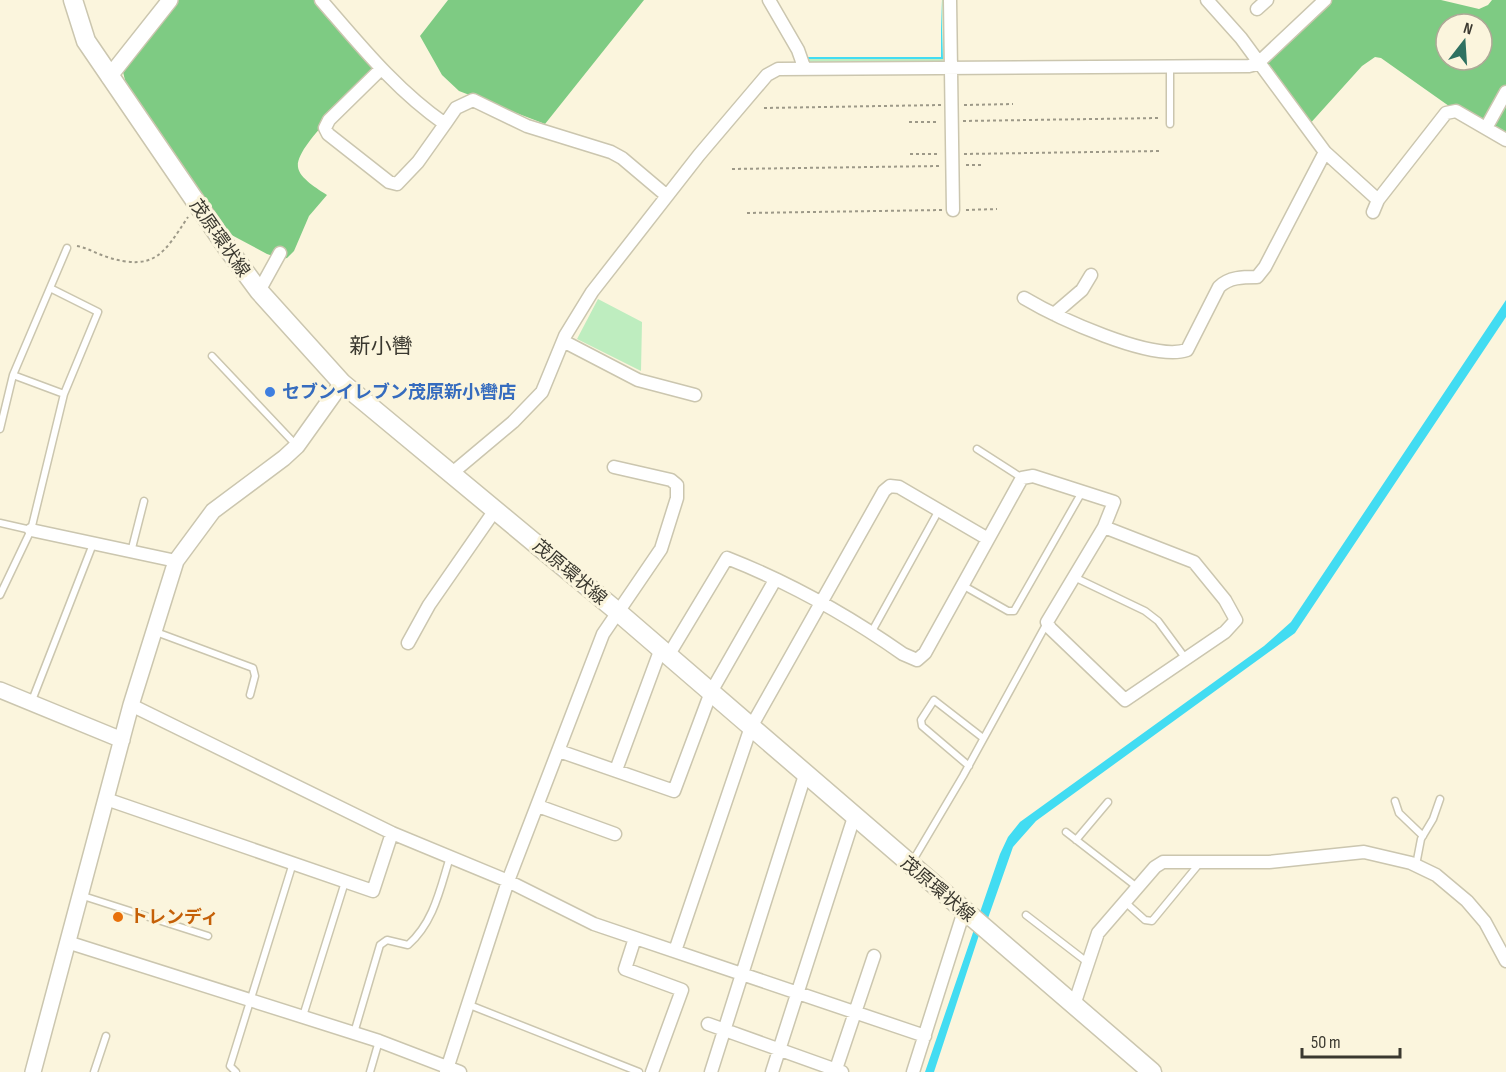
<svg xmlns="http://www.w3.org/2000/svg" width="1506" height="1072" viewBox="0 0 1506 1072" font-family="'Sofia Sans Condensed','Noto Sans JP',sans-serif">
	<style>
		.green { fill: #beedbf }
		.forest { fill: #7ecb83; fill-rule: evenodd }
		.water { fill: #42dcf2 }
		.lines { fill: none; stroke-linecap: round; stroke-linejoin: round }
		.service-casing { stroke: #cbc6af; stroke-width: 9 }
		.minor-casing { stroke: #cbc6af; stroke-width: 15 }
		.tertiary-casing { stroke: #cbc6af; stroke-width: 18 }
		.secondary-casing { stroke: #cbc6af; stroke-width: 21 }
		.path { stroke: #9d9988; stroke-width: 2; stroke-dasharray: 3 3; stroke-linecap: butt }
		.service { stroke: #fff; stroke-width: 6 }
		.minor { stroke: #fff; stroke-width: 12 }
		.tertiary { stroke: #fff; stroke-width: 15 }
		.secondary { stroke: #fff; stroke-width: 18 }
		.shop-dot { fill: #3f7fe0; stroke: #fbf5dd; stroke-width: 2 }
		.food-dot { fill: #e8710a; stroke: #fbf5dd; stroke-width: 2 }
		.labels { text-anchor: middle; stroke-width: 6; stroke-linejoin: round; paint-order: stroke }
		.street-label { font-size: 18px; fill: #3a382f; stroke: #fbf5dd }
		.shop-label { font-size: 18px; font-weight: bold; fill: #366cbe; stroke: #fbf5dd; text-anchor: start }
		.food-label { font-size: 18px; font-weight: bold; fill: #c56008; stroke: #fbf5dd; text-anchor: start }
		.quarter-label { font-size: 21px; fill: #3a382f; stroke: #fbf5dd }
	</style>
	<rect width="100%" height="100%" fill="#fbf5dd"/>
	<!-- green -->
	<path class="green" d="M942 0H946V55L942 62 805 63 804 57 943 59Z
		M598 299 642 322 641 371 577 339Z"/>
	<!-- forest -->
	<path class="forest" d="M172 0H320L381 69C364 86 295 144 298 167 299 178 318 189 327 195L309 216 294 251 287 258 282 259 267 254 224 231 126 84 123 72Z
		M448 0H644L545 124 459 91 442 75 420 36Z
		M1325 0H1441L1479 9 1488 5 1492 0H1506V140L1456 111 1381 58 1375 57 1362 66 1307 127 1258 64ZM1446 24H1482V60H1446Z"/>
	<!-- water -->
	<path class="water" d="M941 0 943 59H807V57H941Z
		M1506 300V317L1295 633 1036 821 1013 847 987 921 979 935 934 1072H925L1000 854 1008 837 1020 822 1264 646 1291 622Z"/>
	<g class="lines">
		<!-- service casing -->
		<g class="service-casing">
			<path id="service" d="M1170 124V66
				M212 356 296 445
				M13 375 64 394
				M0 429 13 375 67 248
				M977 449 1022 478
				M0 523 31 530
				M131 552 144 501
				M1074 577 1145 611 1158 621 1186 659
				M964 586 1008 611H1014L1082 492
				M0 595 31 530 64 394 98 312 50 288
				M156 632 253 668 255 676 250 695
				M871 633 939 510
				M31 703 93 544
				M969 766 922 726 921 720 934 700 983 738
				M1395 801 1399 813 1423 836
				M1066 832 1137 887
				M1076 840 1108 802
				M912 862 963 776 1047 623
				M1416 865 1421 839 1433 819 1440 799
				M80 895 208 936
				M1125 902 1145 920 1152 921 1199 864
				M1026 915 1087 962
				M467 1004 639 1072
				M303 1016 345 882
				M354 1033 380 945 387 940 408 945C434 922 440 889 450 857
				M94 1072 106 1036
				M236 1072 230 1066 293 863
				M370 1072 379 1041"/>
		</g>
		<!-- minor casing -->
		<g class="minor-casing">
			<path id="minor" d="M321 0C360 45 396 90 445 124L456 108 473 100 527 126 611 152 622 158 667 196
				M769 0 798 50 804 67
				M950 0 953 210
				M1207 0 1241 38 1325 152 1378 200
				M1257 9 1267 0
				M381 69 329 120 325 128 328 134 389 182 397 184 418 162 445 124
				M1486 128 1506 92
				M1373 212 1378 200 1446 113 1456 111 1506 140
				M259 291 280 253
				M1024 298C1056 317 1152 362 1187 350L1219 287C1229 277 1243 277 1257 277L1265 267 1325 152
				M1054 314 1082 290 1091 275
				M563 341 638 380 695 395
				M451 474 513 422 542 392 565 336 592 292 699 155 767 75 778 69 1249 66 1257 64 1325 0
				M1104 527 1194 562 1225 600 1236 620 1225 632 1125 700 1050 628 1047 622Z
				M31 530 176 561
				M408 643 429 605 495 510
				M668 656 727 558C788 582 849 616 903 654L917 660 925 653 1022 478 1033 476 1114 502 1104 527
				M131 705 392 833 508 881 594 924 925 1036
				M559 751 674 791 711 692 775 580
				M616 770 660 651
				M106 799 373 891 392 833
				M538 806 615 834
				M635 938 625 969 682 990 652 1072
				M67 942 379 1041 460 1072
				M675 951 751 727 884 491 890 486 899 487 988 539
				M1074 1005 1098 933 1155 867 1163 862H1269L1364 852 1411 863 1436 875 1467 901 1485 922 1506 961
				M708 1024 842 1072
				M446 1072 508 881 603 634 661 549 677 498V485L671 480 614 467
				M711 1072 805 775
				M772 1072 854 817
				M835 1072 874 956
				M913 1072 964 911"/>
		</g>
		<!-- tertiary casing -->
		<g class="tertiary-casing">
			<path id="tertiary" d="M109 77 170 0
				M0 690 122 740
				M33 1072 131 705 176 561 213 511 284 458 297 446 342 383"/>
		</g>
		<!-- secondary casing -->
		<g class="secondary-casing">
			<path id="secondary" d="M73 0 86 41 228 249 259 291 342 383 618 612 1152 1072"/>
		</g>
		<!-- path -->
		<path class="path" d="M964 105 1013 104
			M764 108 941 105
			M963 121 1159 118
			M909 122H939
			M910 154H940
			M964 154 1160 151
			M966 165H982
			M732 169 939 166
			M966 210 997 209
			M747 213 942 210
			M77 246C88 248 97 254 107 257 155 272 164 253 188 217"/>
		<!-- service -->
		<use href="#service" class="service"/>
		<!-- minor -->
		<use href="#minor" class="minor"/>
		<!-- tertiary -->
		<use href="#tertiary" class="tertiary"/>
		<!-- secondary -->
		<use href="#secondary" class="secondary"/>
	</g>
	<!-- markers -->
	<circle class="shop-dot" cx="270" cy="392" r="6"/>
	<circle class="food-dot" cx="118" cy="917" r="6"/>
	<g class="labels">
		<!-- street labels -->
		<g class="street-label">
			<text transform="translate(220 238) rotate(55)" y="6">茂原環状線</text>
			<text transform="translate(570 572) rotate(40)" y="6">茂原環状線</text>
			<text transform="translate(938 889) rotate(40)" y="6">茂原環状線</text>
		</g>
		<!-- shop labels -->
		<g class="shop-label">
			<text x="282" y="398">セブンイレブン茂原新小轡店</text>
		</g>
		<!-- food labels -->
		<g class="food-label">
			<text x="130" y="923">トレンディ</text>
		</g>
		<!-- quarter labels -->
		<g class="quarter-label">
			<text x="381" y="353">新小轡</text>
		</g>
	</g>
	<!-- north arrow -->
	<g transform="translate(1464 42) rotate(17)"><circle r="28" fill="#fbf5dd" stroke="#aea997" stroke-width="1.5"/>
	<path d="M0-4.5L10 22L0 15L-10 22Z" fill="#2f7161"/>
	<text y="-9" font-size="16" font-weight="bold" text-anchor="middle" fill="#3a382f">N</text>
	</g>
	<!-- scale -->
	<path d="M1302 1048v9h98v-9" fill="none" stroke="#3a382f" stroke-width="3"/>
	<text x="1311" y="1048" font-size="18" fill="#3a382f" stroke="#fbf5dd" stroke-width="4.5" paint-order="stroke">50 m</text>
</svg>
